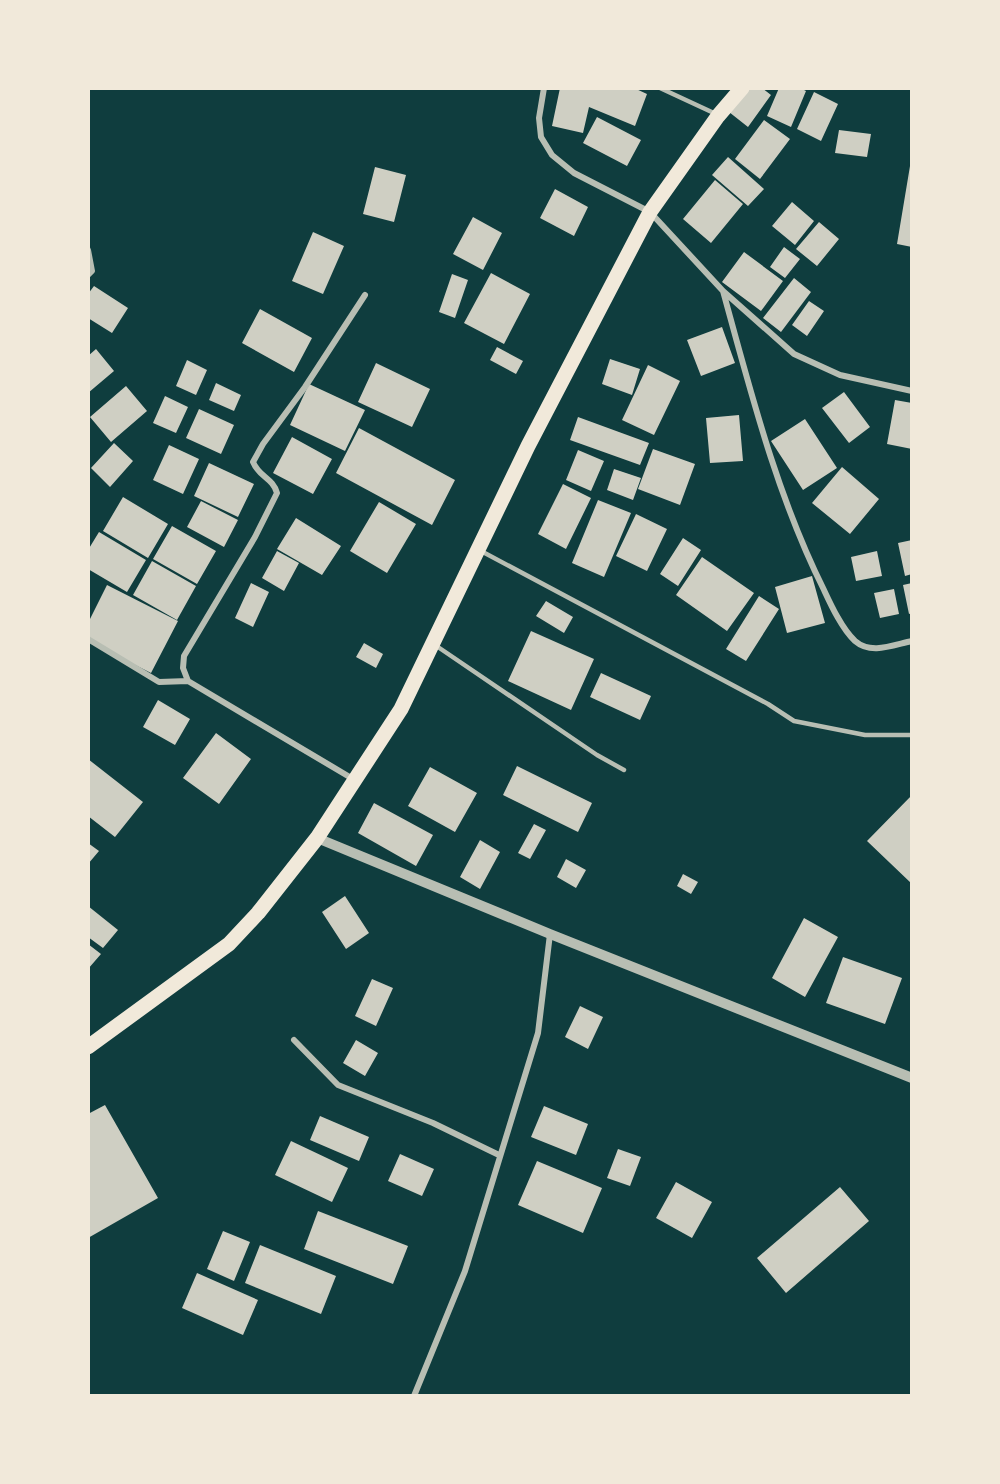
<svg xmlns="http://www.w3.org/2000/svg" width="1000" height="1484" viewBox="0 0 1000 1484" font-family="Raleway,sans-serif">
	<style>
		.building { fill: #cfcfc3 }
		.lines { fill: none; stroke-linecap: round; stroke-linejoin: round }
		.service { stroke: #b8beb3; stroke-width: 4.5 }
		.minor { stroke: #b8beb3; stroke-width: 6 }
		.tertiary { stroke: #b8beb3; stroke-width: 10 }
		.primary { stroke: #f1e9da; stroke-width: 15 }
	</style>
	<rect width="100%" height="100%" fill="#0f3d3e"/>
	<!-- building -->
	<path class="building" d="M560 88H634L647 94 635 126 589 107 583 133 552 126Z
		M746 88H762L771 95 748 127 729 112Z
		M779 88H800L806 91 791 127 767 116Z
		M814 92 838 104 821 141 797 129Z
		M597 117 641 140 627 166 583 143Z
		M764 120 790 139 760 179 735 159Z
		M839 130 871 134 867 157 835 153Z
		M728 157 764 189 748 206 712 175Z
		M910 166H912V247L897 244Z
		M375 167 406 175 394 222 363 214Z
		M715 180 743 204 711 243 683 219Z
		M555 189 588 207 574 236 540 218Z
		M792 202 814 221 795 245 772 226Z
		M473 217 502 233 483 270 453 254Z
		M819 222 839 239 817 266 796 249Z
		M313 232 344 246 323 294 292 281Z
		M784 247 800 259 785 278 770 267Z
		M744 252 783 281 761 311 722 282Z
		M491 273 530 294 504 344 464 323Z
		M452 274 468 280 455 318 439 312Z
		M794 278 811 292 781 332 763 318Z
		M94 286 128 308 112 333 88 318V294Z
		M809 301 824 311 807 336 792 325Z
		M260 309 312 338 294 372 242 343Z
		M722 327 735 363 701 376 687 340Z
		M497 347 523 361 516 374 490 360Z
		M96 349 114 371 88 393V356Z
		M610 359 640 369 632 395 602 384Z
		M187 360 207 370 196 395 176 386Z
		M376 363 430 389 412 427 358 402Z
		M648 365 680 381 654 435 622 420Z
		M216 383 241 395 234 411 209 400Z
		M309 384 365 410 345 451 290 425Z
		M126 386 147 411 111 442 90 417Z
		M844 392 870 427 849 443 822 408Z
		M165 396 188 407 176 433 153 423Z
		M895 400 912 403V449L887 444Z
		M199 409 234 425 221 454 186 438Z
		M739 415 743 461 710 463 706 418Z
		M578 417 649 443 640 465 570 440Z
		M805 419 837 468 803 490 771 441Z
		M359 428 455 480 432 525 336 473Z
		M292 437 332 459 313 494 273 473Z
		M114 443 133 461 110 487 91 468Z
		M169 445 199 459 183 494 153 480Z
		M653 449 695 464 680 505 638 489Z
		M578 450 604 461 591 491 566 480Z
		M209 463 254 484 238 517 194 496Z
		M842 467 879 499 850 534 812 503Z
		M614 469 641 478 633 500 607 490Z
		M563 484 591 498 566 549 538 534Z
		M123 497 168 524 148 558 103 531Z
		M598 500 631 513 604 577 572 563Z
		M201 501 238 520 224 547 187 527Z
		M379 502 416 524 387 573 350 551Z
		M636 514 667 529 647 571 616 556Z
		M296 518 341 546 322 575 277 549Z
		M172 526 216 551 197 584 153 559Z
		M99 532 146 560 127 592 88 569V550Z
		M683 538 701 550 678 586 660 574Z
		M912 540V574L905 576 898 543Z
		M277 551 299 563 284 591 262 578Z
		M877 551 882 576 856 581 851 557Z
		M702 557 754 593 727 631 676 595Z
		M152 561 196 586 177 620 133 595Z
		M812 576 825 623 787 633 775 587Z
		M251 583 269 592 253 627 235 618Z
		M912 583V613L909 614 903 585Z
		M107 585 178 621 151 673 88 641V623Z
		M894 589 899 614 880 618 874 593Z
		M759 596 779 609 746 661 726 649Z
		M546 601 573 617 564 633 536 616Z
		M531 631 594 659 571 710 508 681Z
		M364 643 383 654 376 668 356 657Z
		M601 673 651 696 640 720 590 697Z
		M158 700 190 719 175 745 143 727Z
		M216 733 251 759 219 804 183 778Z
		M88 759 143 802 115 837 88 816Z
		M517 766 592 803 578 832 503 795Z
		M430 767 477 793 455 832 408 806Z
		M912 795V884L867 841Z
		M374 803 433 835 416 866 358 833Z
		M534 824 546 830 530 859 518 853Z
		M480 840 500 852 480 889 460 877Z
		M88 843 99 851 88 864Z
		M566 859 586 870 576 888 557 877Z
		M683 874 698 882 691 894 677 886Z
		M345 896 369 933 346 949 322 912Z
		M88 906 118 930 103 948 88 937Z
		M804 918 838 937 805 997 772 978Z
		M88 944 101 954 88 969Z
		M843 957 902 978 885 1024 826 1003Z
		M372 979 393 988 376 1026 355 1016Z
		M580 1006 603 1017 588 1049 565 1037Z
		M356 1040 378 1053 365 1076 343 1063Z
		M105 1105 158 1198 88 1238V1114Z
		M544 1106 588 1124 576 1155 531 1137Z
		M320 1116 369 1137 359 1161 310 1140Z
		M291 1141 348 1168 332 1202 275 1175Z
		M618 1149 641 1157 630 1186 607 1178Z
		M400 1154 434 1169 422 1196 388 1181Z
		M537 1161 602 1188 583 1233 518 1205Z
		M676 1182 712 1202 692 1238 656 1218Z
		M840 1187 869 1221 786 1293 757 1258Z
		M318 1211 408 1246 393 1284 304 1249Z
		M223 1231 250 1242 234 1281 207 1269Z
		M260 1245 336 1276 321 1314 245 1283Z
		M197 1273 258 1300 243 1335 182 1308Z"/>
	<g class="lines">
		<!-- service -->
		<path class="service" d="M660 88 716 114
			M481 551 768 704 794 721 865 735H912
			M435 645 597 755 624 770"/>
		<!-- minor -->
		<path class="minor" d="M544 88 539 118 541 137 552 155 574 173 650 212 723 291 794 354 840 375 912 391
			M88 250 92 271 88 275
			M723 291C751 393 777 496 824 590 831 605 842 629 855 641 871 655 893 645 912 641
			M88 639 159 682 188 681
			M353 779 188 681 183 668 184 656 255 537 277 493C273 478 259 477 253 462L263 444 305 387 365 295
			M294 1040 338 1085 433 1123 499 1155
			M414 1396 465 1271 538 1033 550 934"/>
		<!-- tertiary -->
		<path class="tertiary" d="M317 838 550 934 912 1078"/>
		<!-- primary -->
		<path class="primary" d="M88 1047 229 944 258 913 317 838 401 709 528 446 650 212 718 116 742 88"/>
	</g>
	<!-- border -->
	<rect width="1000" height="1484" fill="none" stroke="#f1e9da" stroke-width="180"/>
</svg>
